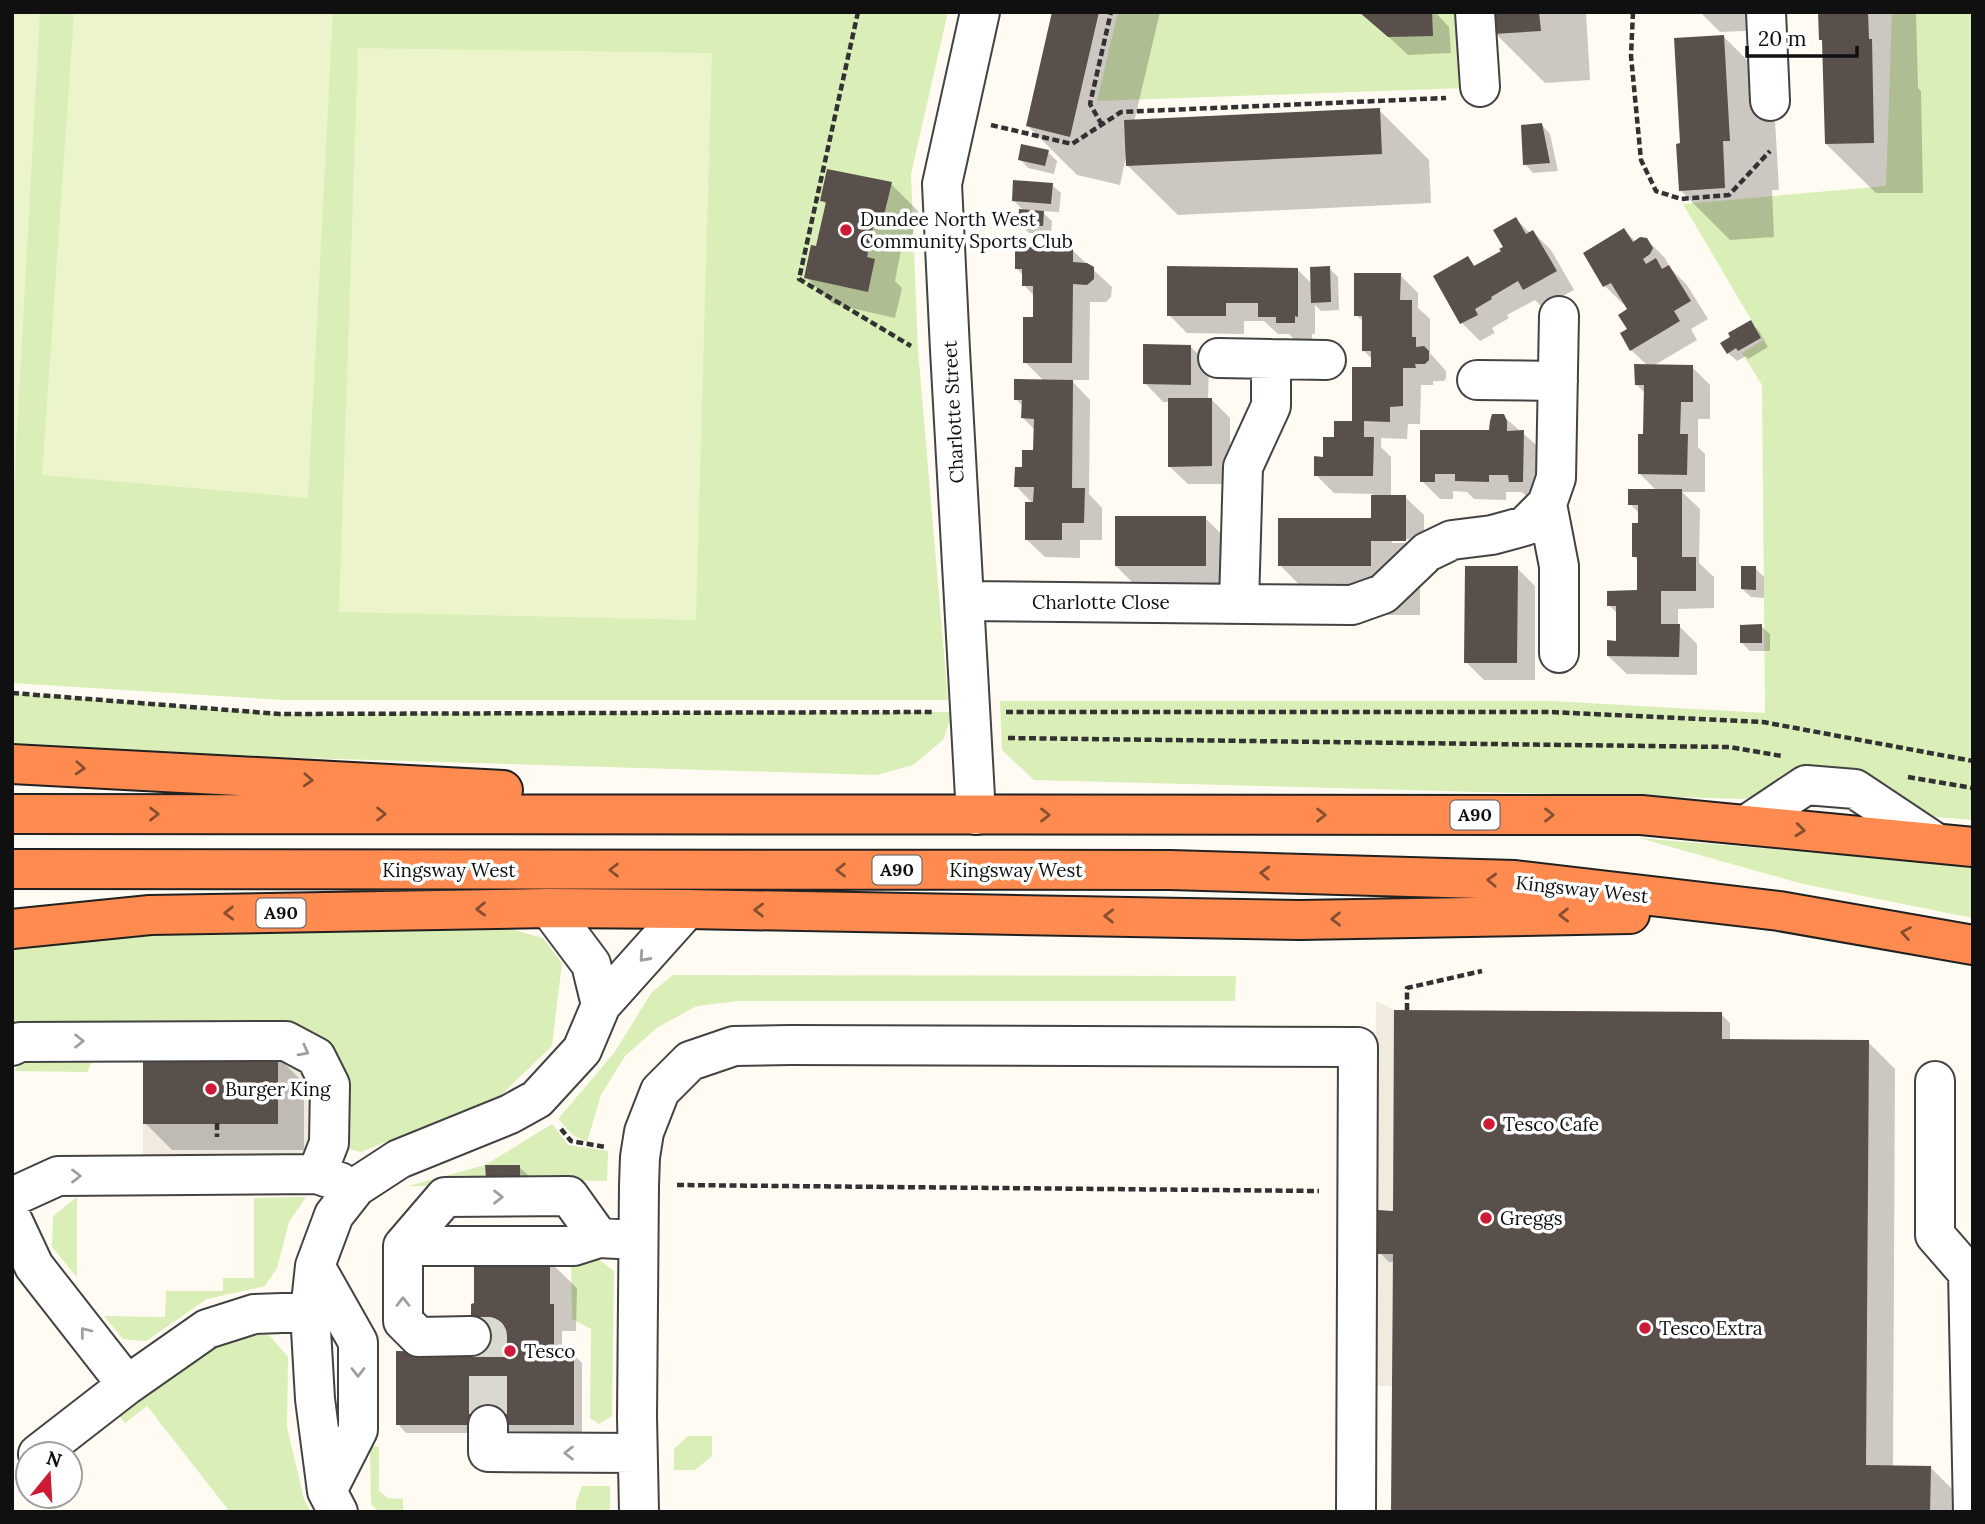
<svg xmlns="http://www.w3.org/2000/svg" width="1985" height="1524" viewBox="0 0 1985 1524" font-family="Lora,serif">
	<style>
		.green { fill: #daeeb7 }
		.pitch { fill: #ebf4ca }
		.plaza { fill: #f1eadf }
		.shadow { fill: #0003; fill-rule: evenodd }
		.building { fill: #594f4b }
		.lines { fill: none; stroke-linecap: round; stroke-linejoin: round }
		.minor-tunnel { stroke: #dbd8d0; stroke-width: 38; stroke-dasharray: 38 19; stroke-linecap: butt }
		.minor-casing { stroke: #434343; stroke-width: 42 }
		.highway-casing { stroke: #212121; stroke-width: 42 }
		.path { stroke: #323232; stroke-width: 4.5; stroke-dasharray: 7 3.5; stroke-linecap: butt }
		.minor { stroke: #fff; stroke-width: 38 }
		.highway { stroke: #ff8b50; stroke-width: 38 }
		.oneway { stroke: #884e30 }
		.oneway2 { stroke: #9f9f9f }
		.poi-dot { fill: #ce1a37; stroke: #fff; stroke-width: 2.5 }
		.labels { text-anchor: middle; stroke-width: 7; stroke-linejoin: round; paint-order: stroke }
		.shield { fill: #fff; stroke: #585858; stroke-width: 2 }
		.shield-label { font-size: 18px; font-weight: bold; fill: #101010 }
		.poi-label { font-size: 19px; fill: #101010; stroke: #fff; text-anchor: start }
		.street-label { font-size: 19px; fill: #101010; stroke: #fff }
	</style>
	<rect width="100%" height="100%" fill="#fffbf2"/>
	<!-- green -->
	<path class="green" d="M12 12H948L911 174 918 350 948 700H282L12 683Z
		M1118 12H1463L1466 88 1097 101Z
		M1892 12H1973V820L1914 815 1813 776 1745 799 1034 780 1002 750 1000 701H1552L1765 713 1762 385 1742 353 1763 340 1683 204 1886 186Z
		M12 693 280 714 953 712 943 740 913 765 877 775 34 750 12 747Z
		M1639 838 1973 866V918L1803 884Z
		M291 923 504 927 543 938 562 963 552 1046 500 1096 361 1152 341 1147 231 1032 202 1022H164L12 1032V948Z
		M673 975 1236 976 1235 1001H738L697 1006 658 1027 625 1056 601 1095 587 1142 573 1135 558 1119 614 1053 652 992Z
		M96 1053 87 1072 14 1071 28 1054Z
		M552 1124 568 1145 608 1151 607 1181 520 1179 519 1165H486V1178L473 1186H408L485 1165Z
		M77 1197V1277L52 1247 53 1216Z
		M306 1197 289 1222 277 1268 265 1286 207 1299 146 1341 123 1339 104 1316 165 1317 166 1291H223V1278H254V1198Z
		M571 1255 594 1256 614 1271 612 1416 599 1424 590 1418 591 1329 572 1319Z
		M245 1334 269 1335 288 1357 287 1427 304 1499 311 1512H230L147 1406 125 1423 118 1414 200 1352Z
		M688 1436H712V1456L695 1470H674V1449Z
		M370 1446 379 1447V1491L388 1498 403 1499V1512H379L371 1504Z
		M582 1486H610V1511L576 1512V1502Z"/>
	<!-- pitch -->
	<path class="pitch" d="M12 12H40L12 523Z
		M74 12H333L308 498 42 475Z
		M358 48 712 53 696 620 339 612Z"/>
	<!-- plaza -->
	<path class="plaza" d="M1376 1001 1394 1010 1393 1211 1379 1210 1393 1254 1392 1386H1373Z
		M278 1054 303 1062 319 1085V1130L307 1153 288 1169 143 1159V1124Z"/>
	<!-- shadow -->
	<path class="shadow" d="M1053 12H1160L1134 122 1379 110 1429 160 1431 203 1178 215 1128 166 1126 156 1120 185 1077 175 1027 125Z
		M1362 12H1435L1449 27 1451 53 1408 55Z
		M1494 12H1586L1590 80 1545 83 1495 33Z
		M1700 12H1769V30L1720 32Z
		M1820 12H1916L1918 88 1921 91 1923 193H1876L1826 144 1824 43 1820 39Z
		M1723 36 1773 86 1779 190H1772L1774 237 1730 240 1680 190 1682 145Z
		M1542 125 1550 134 1558 171 1533 173 1525 164Z
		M1048 152 1057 161 1054 174 1028 168 1020 159Z
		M891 184 918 211 911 241 903 240 895 281 902 288 895 318 833 304 806 277 818 248 827 205 822 200Z
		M1052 185 1061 193 1059 212 1041 211 1052 221 1051 234 1029 233 1020 224 1024 211 1013 200Z
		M1516 219 1530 233 1533 232 1551 250 1574 290 1542 307 1535 300 1507 315 1509 318 1492 328 1495 333 1480 341 1462 323 1436 277 1468 258 1476 267 1503 252Z
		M1624 230 1636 242 1647 240 1665 258 1670 268 1687 285 1708 319 1691 329 1697 340 1653 366 1692 367 1710 385V419H1698V447L1705 454V492H1682L1700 509 1699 563 1714 577V608L1678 609V625L1697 644V675L1627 674 1608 656 1618 643V614L1609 605 1638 592 1639 561 1634 556 1640 525V514L1630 504 1657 491 1640 474 1645 436V393L1636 384 1648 366 1631 350 1630 310 1625 303 1623 304 1605 286Z
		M1072 250 1112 287 1111 297 1106 302H1090L1089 380H1071L1090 400 1089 494 1102 508V540H1080V558L1045 557 1026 539 1033 504 1016 486 1024 469 1035 452V430L1023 418V407L1016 399 1044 381 1025 362 1034 319V296L1024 285V276L1017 269Z
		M1329 268 1338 277 1339 310 1321 311 1315 305V334H1312V341H1296L1289 334H1278L1264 321H1244V334L1187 333 1169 315 1297 269 1312 284Z
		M1400 275 1418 293V308L1430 319V353L1446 371V378L1444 381H1433V385H1421L1420 424H1408L1407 439 1381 438V447L1391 457V497H1405L1424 515V558L1420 570V615H1329L1280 565 1373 520V494L1334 493 1316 475 1336 439 1354 423 1372 369V359L1363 350 1364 322 1356 315ZM1389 539H1415V543H1393Z
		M1750 322 1759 331 1768 347 1748 359 1746 356 1737 361 1728 353Z
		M1191 347 1209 365 1208 400H1212L1230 418V484H1188L1169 466V402H1163L1145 383Z
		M1503 416 1542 450 1541 499H1529L1522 492H1506V500L1474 499 1467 492 1453 491V499H1440L1422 481 1491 432Z
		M1205 518 1255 567 1166 616 1116 566Z
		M1517 568 1535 586V680H1484L1466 662Z
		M1755 568 1764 577V598L1751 597 1742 589Z
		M1761 626 1770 634V651H1750L1742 643Z
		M1721 1014 1730 1023V1041L1868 1042 1895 1069 1893 1467H1930L1957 1494V1512H1393L1395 1262H1389L1380 1253 1395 1212Z
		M277 1056 304 1083V1150H172L145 1123Z
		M487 1167H519L528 1175V1187Z
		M549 1261 577 1288 576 1331H562V1354H573L582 1363V1433H406L398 1424 472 1353Z"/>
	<!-- building -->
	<path class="building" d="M1052 12H1099L1070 137 1026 126Z
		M1359 12H1432L1433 36 1388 37Z
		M1492 12H1539L1541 31 1494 34Z
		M1818 12H1868L1869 39H1872L1874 143 1825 144 1822 40H1819Z
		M1724 35 1730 141H1723L1725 188 1679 191 1676 144 1680 143 1674 38Z
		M1380 108 1382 154 1126 166 1124 120Z
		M1542 123 1550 163 1523 165 1521 125Z
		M1021 144 1049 150 1045 166 1018 160Z
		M827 169 892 182 884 215 876 213 867 257 875 259 868 292 804 278 811 245 816 246 826 202 820 201Z
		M1013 180 1053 183 1051 204 1012 201Z
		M1019 209 1044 211 1043 226 1018 225Z
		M1516 217 1526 234 1533 230 1557 271 1523 290 1518 281 1491 297 1492 299 1475 309 1478 315 1460 324 1433 276 1468 256 1474 266 1501 251 1499 249 1503 247 1493 230Z
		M1624 228 1633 242 1640 237 1647 238 1653 248 1650 254 1643 259 1646 264 1656 258 1662 269 1669 265 1691 301 1674 311 1680 321 1630 351 1620 333 1627 329 1618 315 1627 309 1611 283 1603 287 1583 253Z
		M1015 247 1073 248V262L1087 263 1094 267V279L1087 285 1073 284 1072 363H1023V317H1033V286H1022V269H1015Z
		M1167 266 1298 268V317L1295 316V323H1276V317H1258V303H1226V316H1167Z
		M1330 266 1331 302 1311 303 1310 267Z
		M1354 273H1401L1400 300H1412V337H1416V347L1424 346 1429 351V360L1425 364H1415L1416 368H1403V406L1390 407V422L1364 421V437H1374L1373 476H1314V456L1323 457V437H1334V421H1352V367H1371V351H1362V316H1354Z
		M1751 320 1761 338 1738 351 1736 348 1727 354 1720 343 1730 337 1728 333Z
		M1143 344 1191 345V385L1143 384Z
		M1634 364 1693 365V402H1681L1680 434H1688L1687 475 1638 474V434H1643L1644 385H1635Z
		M1014 379 1073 380 1072 488H1085L1084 523H1062V540H1025V502H1033L1034 487H1014L1015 467H1022V450H1033L1034 419 1021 418 1022 400H1014Z
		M1168 398H1212V466L1168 467Z
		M1492 414H1504L1507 421V431L1524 430 1523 482H1509L1508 475H1489V482L1455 481V474H1435V482H1420V430H1489L1490 421Z
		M1628 489H1682V557H1696V591H1661V624H1680L1679 657 1607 656V640L1616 641V606H1607V591L1637 590V557H1632V523H1638V505H1628Z
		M1371 495H1406V541H1371V566H1278V518H1371Z
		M1115 516H1206V566H1115Z
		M1465 566H1518L1517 663H1464Z
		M1741 566H1756V590L1741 589Z
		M1762 624V643H1740V625Z
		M1394 1010 1722 1012V1039L1869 1040 1866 1465 1931 1466 1930 1512H1391L1393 1254H1378V1210L1393 1211Z
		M143 1054H278V1124H143Z
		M485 1165H520V1179L486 1178Z
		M474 1259H550V1304H554V1352H574V1425H396V1351L471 1352V1304L474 1303Z"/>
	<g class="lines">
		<!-- minor-tunnel -->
		<path class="minor-tunnel" d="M471 1336H488V1425"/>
		<!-- minor casing -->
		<g class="minor-casing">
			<path id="minor" d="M1475 12 1480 87
				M1766 12 1770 101
				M1218 358 1326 360
				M1477 380 1558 381
				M1547 504 1559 566V653
				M964 601 1352 605 1383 594 1427 552 1452 540 1492 535 1525 526 1547 504 1556 478 1559 316
				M1239 603 1243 467 1271 406V359
				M976 815 950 350 942 184 980 12
				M1746 825 1806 785 1855 789 1936 843
				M549 908 591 964 601 1005
				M12 1046 20 1042 286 1041 316 1057 330 1085 329 1143 317 1174
				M1935 1081V1235L1968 1273 1973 1512
				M12 1197 58 1176 317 1174 340 1182
				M12 1219 34 1266 127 1385
				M403 1246 445 1197 569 1196 599 1238
				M315 1266 358 1342V1430L327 1491
				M471 1336 419 1337 403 1321V1246H574L599 1238 638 1240
				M488 1425V1452L637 1453
				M38 1454 127 1385 207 1329 254 1314 310 1312
				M338 1512 327 1491 315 1399 310 1312 315 1266 334 1215 356 1187 399 1159 510 1114 537 1099 582 1050 601 1005 687 909
				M639 1512 637 1417 639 1185 640 1157 644 1132 660 1091 690 1061 734 1046 790 1045 1358 1047 1356 1512"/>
		</g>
		<!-- highway casing -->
		<g class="highway-casing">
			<path id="highway" d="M12 764 503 790
				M12 814 1641 815 1973 847
				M12 869 1170 870 1515 880 1779 911 1973 945
				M12 929 150 915 549 908 687 909 1300 920 1630 914"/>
		</g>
		<!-- path -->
		<path class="path" d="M858 12 799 279 911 346
			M1633 12 1631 56 1641 160 1656 191 1681 199 1729 195 1770 151
			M991 125 1072 144 1121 112 1446 98
			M1102 125 1090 104 1111 12
			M12 693 280 714 935 712
			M1006 712H1550L1763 722 1973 761
			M1008 738 1729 747 1782 756
			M1908 777 1973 788
			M1407 1010V988L1482 971
			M217 1123V1137
			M561 1129 571 1141 605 1147
			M677 1185 1319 1191"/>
		<!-- minor -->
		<use href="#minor" class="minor"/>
		<!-- highway -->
		<use href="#highway" class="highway"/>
	</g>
	<!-- one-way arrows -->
	<defs><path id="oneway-chevron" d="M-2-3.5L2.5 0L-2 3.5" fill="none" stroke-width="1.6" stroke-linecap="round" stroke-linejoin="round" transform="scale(1.75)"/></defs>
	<g class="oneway">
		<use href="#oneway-chevron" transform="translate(80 768) rotate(3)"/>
		<use href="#oneway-chevron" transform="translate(308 780) rotate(3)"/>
		<use href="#oneway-chevron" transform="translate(154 814)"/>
		<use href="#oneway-chevron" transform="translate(381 814)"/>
		<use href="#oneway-chevron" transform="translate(1045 815)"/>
		<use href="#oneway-chevron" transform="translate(1321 815)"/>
		<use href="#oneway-chevron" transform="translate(1549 815)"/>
		<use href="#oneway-chevron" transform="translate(1800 830) rotate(6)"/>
		<use href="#oneway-chevron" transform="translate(614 870) rotate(-180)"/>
		<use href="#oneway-chevron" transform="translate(841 870) rotate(-180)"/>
		<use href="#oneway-chevron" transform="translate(1265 873) rotate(-178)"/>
		<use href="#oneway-chevron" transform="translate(1492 880) rotate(-178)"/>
		<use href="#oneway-chevron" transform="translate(481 909) rotate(179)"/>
		<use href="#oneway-chevron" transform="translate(759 910) rotate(-179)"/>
		<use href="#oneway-chevron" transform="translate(229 913) rotate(179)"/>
		<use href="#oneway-chevron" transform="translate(1564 915) rotate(179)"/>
		<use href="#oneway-chevron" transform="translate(1109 916) rotate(-179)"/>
		<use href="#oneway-chevron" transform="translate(1336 919) rotate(179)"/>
		<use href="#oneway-chevron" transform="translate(1906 933) rotate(-170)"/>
	</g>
	<g class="oneway2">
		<use href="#oneway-chevron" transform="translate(644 957) rotate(132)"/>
		<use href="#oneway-chevron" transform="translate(79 1041)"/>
		<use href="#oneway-chevron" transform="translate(304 1051) rotate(28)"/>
		<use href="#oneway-chevron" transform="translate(76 1176)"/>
		<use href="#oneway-chevron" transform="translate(498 1197)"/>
		<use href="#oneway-chevron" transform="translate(403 1302) rotate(-90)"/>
		<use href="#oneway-chevron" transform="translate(85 1332) rotate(-128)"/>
		<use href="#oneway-chevron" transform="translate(358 1372) rotate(90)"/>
		<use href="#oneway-chevron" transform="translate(569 1453) rotate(-180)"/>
	</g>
	<!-- markers -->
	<g class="poi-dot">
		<circle cx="846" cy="230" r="7"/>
		<circle cx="211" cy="1089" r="7"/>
		<circle cx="1489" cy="1124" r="7"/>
		<circle cx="1486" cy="1218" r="7"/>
		<circle cx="1645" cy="1328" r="7"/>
		<circle cx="510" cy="1351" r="7"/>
	</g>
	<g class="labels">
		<!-- shield labels -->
		<g class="shield">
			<rect x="1450.5" y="800.5" width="49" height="29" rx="5"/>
			<rect x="872.5" y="855.5" width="49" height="29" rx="5"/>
			<rect x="256.5" y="898.5" width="49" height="29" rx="5"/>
		</g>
		<g class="shield-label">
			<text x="1475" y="821">A90</text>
			<text x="897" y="876">A90</text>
			<text x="281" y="919">A90</text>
		</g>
		<!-- poi labels -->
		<g class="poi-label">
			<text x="860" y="226">Dundee North West<tspan x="860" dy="22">Community Sports Club</tspan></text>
			<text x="225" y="1096">Burger King</text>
			<text x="1503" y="1131">Tesco Cafe</text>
			<text x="1500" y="1225">Greggs</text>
			<text x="1659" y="1335">Tesco Extra</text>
			<text x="524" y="1358">Tesco</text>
		</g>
		<!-- street labels -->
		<g class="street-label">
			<text transform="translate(953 412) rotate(-93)" y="7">Charlotte Street</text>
			<text x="1101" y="609">Charlotte Close</text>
			<text x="449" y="877">Kingsway West</text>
			<text x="1016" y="877">Kingsway West</text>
			<text transform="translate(1582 889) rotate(6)" y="7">Kingsway West</text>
		</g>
	</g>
	<!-- border -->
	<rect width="1985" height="1524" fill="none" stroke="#101010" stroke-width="28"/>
	<!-- north arrow -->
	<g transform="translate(49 1475) rotate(18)"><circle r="33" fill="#ffffff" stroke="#9f9f9f" stroke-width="2"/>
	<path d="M0-5L12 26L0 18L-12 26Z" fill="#ce1a37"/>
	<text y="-10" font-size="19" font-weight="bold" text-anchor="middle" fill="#101010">N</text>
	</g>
	<!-- scale -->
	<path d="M1747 46v10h110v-10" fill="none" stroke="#101010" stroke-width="3.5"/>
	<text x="1758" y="46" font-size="21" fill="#101010" stroke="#ffffff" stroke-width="5" paint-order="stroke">20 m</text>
</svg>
